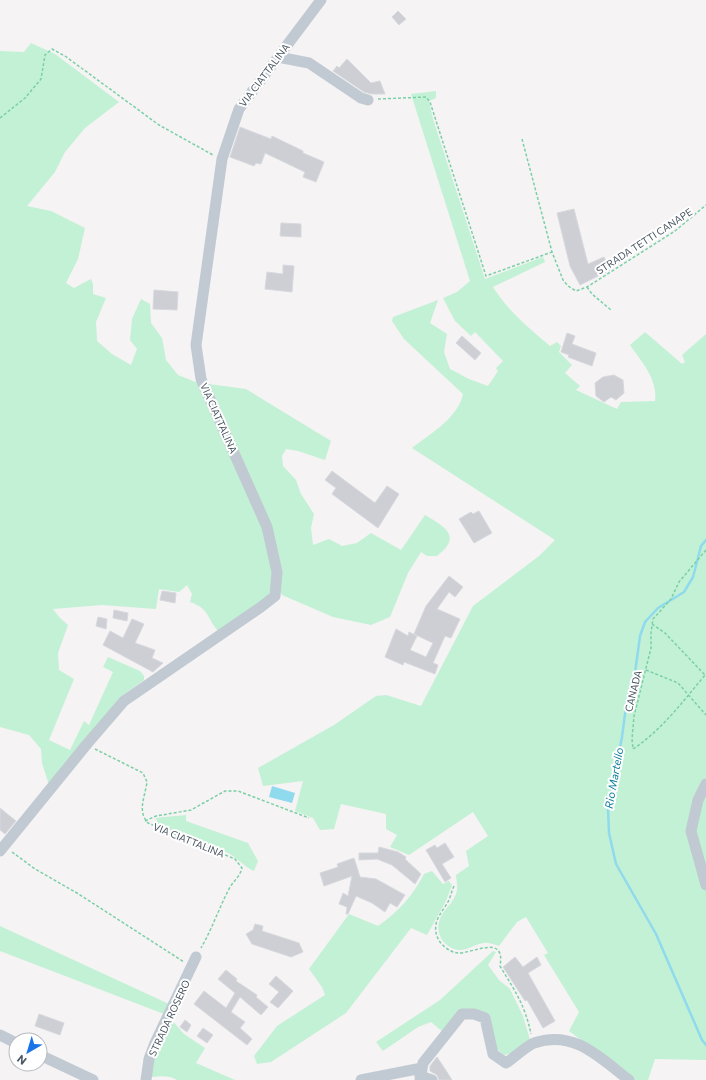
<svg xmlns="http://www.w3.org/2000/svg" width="706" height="1080" viewBox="0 0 706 1080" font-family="Commissioner,sans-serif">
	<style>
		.green { fill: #c3f1d5 }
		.water { fill: #90daee }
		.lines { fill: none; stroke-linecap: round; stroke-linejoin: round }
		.stream { stroke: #90daee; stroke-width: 2.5 }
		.building { fill: #cdcfd5; stroke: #d7d9de }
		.path { stroke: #7ad0a6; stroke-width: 1.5; stroke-dasharray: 3 2; stroke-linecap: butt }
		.minor { stroke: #c1cad2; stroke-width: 11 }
		.labels { text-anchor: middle; stroke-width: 4; stroke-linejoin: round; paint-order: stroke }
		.street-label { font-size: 10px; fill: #4a5661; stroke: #fff }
		.water-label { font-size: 11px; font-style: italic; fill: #0c7c9b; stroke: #fff }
	</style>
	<rect width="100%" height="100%" fill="#f5f3f3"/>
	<!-- green -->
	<path class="green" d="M31 43 55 54 119 102 85 128 65 152 55 172 27 206 51 211 85 228 78 259 66 283 74 288 91 279 93 284V294L106 298 96 322 97 341 112 354 131 365 137 349 130 340 132 319 141 299 150 304 151 323 162 338 166 360 178 375 198 383 263 529 273 572 271 591 266 599 218 631C206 617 210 609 190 602L192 594 187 585 179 592 159 589 156 609 102 605 53 609 59 617 68 625 58 653 59 670 74 679 49 740 70 750 84 721 89 725 113 672 103 667 108 657 140 671 144 676V680L123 695 49 785 42 763 41 749 29 735 0 727V51L24 52Z
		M436 91V98L429 101 433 119 485 279 543 257 545 262 493 287C508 311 529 328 550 346L557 342 561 346 559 352 572 365 565 373 580 386 576 390 617 409 621 402 655 401C658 380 642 362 630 345L645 332 682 364 685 362 682 355 706 334V1060L655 1059 648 1080H634L569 1031 579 1012 544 955 548 953 526 917 517 922 499 946C495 945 489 942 484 943 474 944 465 953 454 949 442 945 435 932 440 919 443 909 455 903 457 890 458 886 456 879 456 875L469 866 466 851 488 836 473 812 409 855 390 847 397 835 386 829V814L341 804 334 829 320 830 313 818 295 811 303 781 263 786 258 768 334 725 376 696 386 695 421 706 473 606 539 556 555 540 412 448C430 434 458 418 463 394L404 339 392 321 393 317 438 300 430 323 447 334 444 352 450 369 469 379 488 386 498 371 496 368 503 361 475 332 471 336 455 321 443 298 457 292 470 281 411 94Z
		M209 384 246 389 331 441 325 460 298 451 286 449 282 456 283 466 296 480 301 494 314 514 311 528 313 545 329 539 342 546 357 543 371 533 401 550 425 515C446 527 462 537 437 556H427L421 552 408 573 390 617 371 625 333 617 282 595 280 591 281 572Z
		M186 815V821L248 843 258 861 254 871C243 866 237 857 226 852 204 841 179 833 156 825L157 820 155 818Z
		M432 871 443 884 449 881 452 885 446 901 427 935 411 928 346 1013 271 1062 257 1064 254 1056 277 1026 325 995 322 987 309 969 349 914 378 926C399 911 412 897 424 874Z
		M0 926 169 1004 164 1014 0 951Z
		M493 951 496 952 488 965 499 980 510 989 523 1016 530 1040 512 1053 504 1055 497 1049 478 1010 443 1032 431 1022 418 1027 383 1051 376 1042 440 1000Z
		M170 1018 184 1034 205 1048 196 1063 235 1080H177C170 1075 160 1076 152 1077L151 1063Z"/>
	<!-- water -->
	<path class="water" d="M272 786 295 793 292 803 269 797Z"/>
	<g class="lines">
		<!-- stream -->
		<path class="stream" d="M706 540 701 546 693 577 684 592 658 608 645 622 640 636 635 673 627 699 622 737 608 808 609 833 616 864 656 934 702 1040 706 1045"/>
	</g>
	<!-- building -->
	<path class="building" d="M398 11 406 19 399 25 392 17Z
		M347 59 371 83 380 81 385 94H372L364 92 333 71 337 66 339 68Z
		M240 127 271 139 272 136 303 151V153L324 162 316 182 303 177 305 172 265 153 261 164 256 163 254 166 230 157Z
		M574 209 588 264 604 257 610 270 580 285 570 266 557 213Z
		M281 223 301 224V237L280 236Z
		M283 265 294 266 292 292 265 289 267 272 283 274Z
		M154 290 178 292 177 310 153 309Z
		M567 333 575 336 572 344 596 353 592 366 568 357 569 355 561 352Z
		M462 336 481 353 475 360 456 343Z
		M614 375 623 380 624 393 616 400 611 397 604 402 596 396 595 383 603 377Z
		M332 471 375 503 387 486 399 494 378 528 332 494 336 488 325 480Z
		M479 511 492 533 474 543 459 519 471 512 473 514Z
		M449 576 463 587 455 597 449 592 437 609 460 619 451 638 445 636 433 663 438 665 435 674 404 662 403 665 385 657 396 629 408 636 409 632 417 636 410 650 426 657 433 643 414 634 426 606Z
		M162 591 176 593 175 603 160 600Z
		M114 610 128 613 127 621 113 618Z
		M98 617 107 619 106 629 96 626Z
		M132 619 144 624 135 643 155 650 152 658 163 663 153 672 103 645 110 631 123 638Z
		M0 808 16 821 5 834 0 830Z
		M445 843 454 857 442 864 451 878 445 882 426 850 435 845 437 848Z
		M379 847 398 852 406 857 405 859 421 874 415 884 392 865 377 859 359 860V853H378Z
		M354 858 360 877 376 879 405 895 397 907 390 903 385 912 372 903 356 896 348 914H346L347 907 339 904 343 893 348 896 352 876 324 886 320 873 338 867 337 864Z
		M255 924 263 926 262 931 299 943 303 952 291 957 252 944 246 934 253 930Z
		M515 957 523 967 537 957 541 965 528 973 555 1021 543 1028 527 1000 525 1001 503 967Z
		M226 970 237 979 236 981 257 995 256 997 268 1007 261 1015 240 997 231 1012 245 1022 240 1028 252 1039 247 1045 194 1004 204 991 226 1008 235 993 218 979Z
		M276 976 293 991 278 1008 270 1002 279 992 269 984Z
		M39 1014 64 1023 60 1035 35 1026Z
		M185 1020 191 1025 187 1032 180 1027Z
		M203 1028 213 1035 207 1043 197 1036Z
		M437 1057 447 1072 452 1080H439L437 1075 430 1071V1066Z"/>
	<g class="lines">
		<!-- path -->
		<path class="path" d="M378 99 426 97 430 102 486 276 552 252
			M0 118 25 98 41 79 45 55 52 49 65 56 159 125 213 155
			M522 139 552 252 563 280 568 286 576 291 587 287 675 231 706 205
			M587 287 592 294 611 310
			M706 550 679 582 671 599 653 619 651 633V648L634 716 632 739 633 749C663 729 683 701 706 674
			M652 624 665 633 705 675
			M646 670 678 683 706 715
			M95 749 143 773 147 782C145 797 137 811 148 823L235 859 242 868C240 877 233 881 229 889 219 908 212 929 201 948
			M145 821 156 816 191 810 225 791H238L309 818
			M12 852 35 869 77 893 184 962
			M454 886C452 890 451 895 449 900 445 908 438 915 436 924 435 931 436 936 440 942 444 947 450 952 458 953 472 954 506 933 500 966 515 991 525 1005 531 1034"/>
		<!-- minor -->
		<path class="minor" d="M278 57 309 63 361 98 368 100
			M706 784 698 800 691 831 706 885
			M0 851 87 744 124 701 261 607 275 596 277 572 267 527 201 379 196 345 222 159 239 109 321 0
			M0 1035 16 1043
			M40 1055 93 1080
			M420 1076 432 1080
			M146 1080 149 1059 155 1043 196 957
			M361 1080 422 1068
			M420 1080 423 1063 462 1014H474L485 1018 493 1054 506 1063C515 1057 525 1047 534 1043 574 1029 600 1058 629 1080"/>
	</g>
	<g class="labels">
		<!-- street labels -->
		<g class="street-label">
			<text transform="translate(264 75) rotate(-53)" y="4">VIA CIATTALINA</text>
			<text transform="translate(644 241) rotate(-33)" y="4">STRADA TETTI CANAPE</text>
			<text transform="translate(219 418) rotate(66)" y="4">VIA CIATTALINA</text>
			<text transform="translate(633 691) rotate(-76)" y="4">CANADA</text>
			<text transform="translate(189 840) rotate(22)" y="4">VIA CIATTALINA</text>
			<text transform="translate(169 1018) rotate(-65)" y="4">STRADA ROSERO</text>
		</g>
		<!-- water labels -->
		<g class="water-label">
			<text transform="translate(614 778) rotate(-80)" y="4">Rio Martello</text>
		</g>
	</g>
	<!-- north arrow -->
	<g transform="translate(28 1052) rotate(218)"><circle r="19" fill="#ffffff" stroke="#b7bbc0"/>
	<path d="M0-3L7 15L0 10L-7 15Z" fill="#1a73e8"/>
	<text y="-6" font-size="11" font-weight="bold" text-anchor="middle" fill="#4a5661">N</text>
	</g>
</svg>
